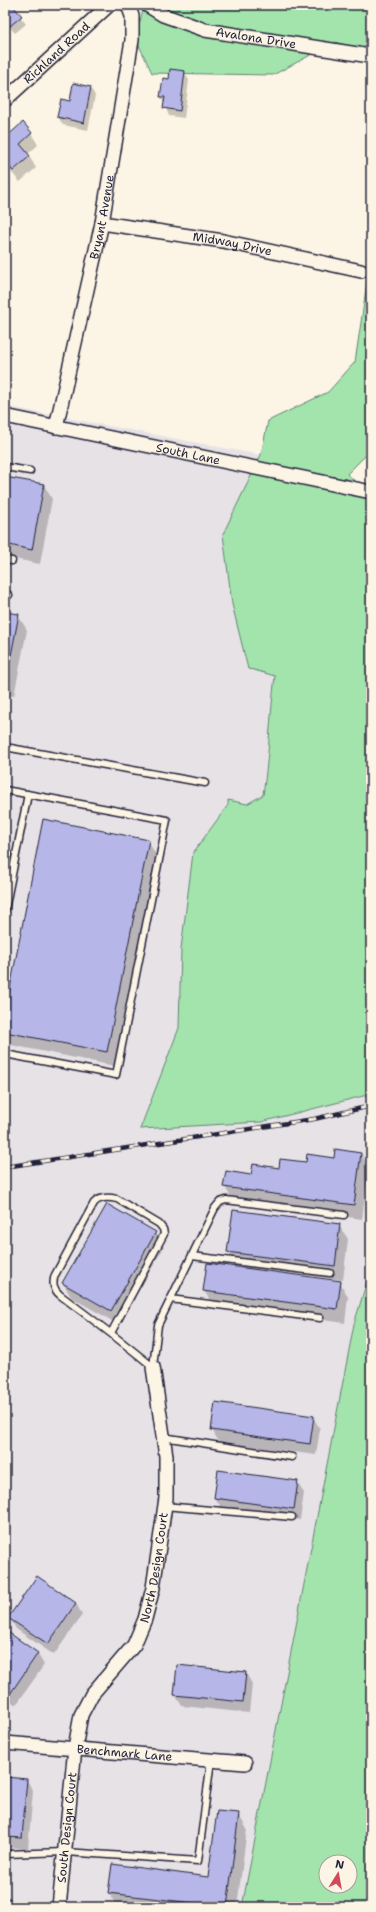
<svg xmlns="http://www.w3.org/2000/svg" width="376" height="1912" viewBox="0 0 376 1912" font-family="'Shantell Sans',sans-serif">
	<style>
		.built { fill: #e7e2e6 }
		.green { fill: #a3e4ad; stroke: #628374; fill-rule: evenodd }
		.shadow { fill: #0003 }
		.building { fill: #b6b7e8; stroke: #22223b }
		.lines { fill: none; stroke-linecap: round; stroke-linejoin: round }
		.service-casing { stroke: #22223b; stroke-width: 9 }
		.minor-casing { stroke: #22223b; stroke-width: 16 }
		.service { stroke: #fcf5e5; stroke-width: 6 }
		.minor { stroke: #fcf5e5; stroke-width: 13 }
		.rail-casing { stroke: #22223b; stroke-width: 4.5 }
		.rail { stroke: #fcf5e5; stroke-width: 3; stroke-dasharray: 9; stroke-linecap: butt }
		.labels { text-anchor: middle; stroke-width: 3; stroke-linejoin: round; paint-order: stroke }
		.street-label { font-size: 12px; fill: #22223b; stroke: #fcf5e5 }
	</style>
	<rect width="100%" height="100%" fill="#fcf5e5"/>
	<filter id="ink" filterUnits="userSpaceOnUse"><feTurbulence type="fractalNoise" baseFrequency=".025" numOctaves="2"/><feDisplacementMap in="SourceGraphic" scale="8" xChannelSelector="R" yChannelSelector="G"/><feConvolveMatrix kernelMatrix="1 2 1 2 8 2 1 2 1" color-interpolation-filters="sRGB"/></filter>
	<g filter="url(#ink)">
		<!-- built -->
		<path class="built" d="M5 406 261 455 223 534 232 604 248 669 254 670 275 676 263 795 247 804 228 801 181 949 179 1028 140 1129 261 1122 371 1094V1268L354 1324 242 1907H5Z"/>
		<!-- green -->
		<path class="green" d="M144 5H371V61L370 53 335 42 273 75 152 73 136 39Z
			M371 256V450L347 474 371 496V1094L261 1122 140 1129 179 1028 181 949 193 853 228 805V800L247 804 263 795C269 755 270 716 275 676L254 670 248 669 232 604 223 534 261 455 268 421 328 392 355 362Z
			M371 1268V1907H242L354 1324ZM326 1862H350V1886H326Z"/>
		<!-- shadow -->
		<path class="shadow" d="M5 5H11L26 24 15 33 5 22Z
			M48 5H60L52 10Z
			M184 72 189 80 184 118 169 116 161 97 170 80Z
			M91 88 95 96 88 130 63 125 58 117 70 102Z
			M31 133 38 145 28 154 36 168 20 182 5 165V139Z
			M5 478 44 485 52 499 40 564 5 557Z
			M5 613 18 615 27 630 14 696 5 695Z
			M148 841 156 855 115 1066 11 1045 5 1035V1019Z
			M361 1153 369 1168 362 1219 233 1201 225 1187 252 1176 280 1169Z
			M339 1225 348 1239 343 1280 256 1269V1271L340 1282 348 1297 345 1323 213 1305 204 1291 238 1268 228 1252Z
			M155 1233 164 1247 119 1325 71 1297 63 1283Z
			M313 1417 320 1429 316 1455 219 1442 212 1430Z
			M297 1482 304 1493 300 1520 222 1509 215 1498Z
			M76 1603 82 1615 54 1655 16 1629 10 1618Z
			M5 1631 38 1654 44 1665 16 1705 5 1697Z
			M246 1673 252 1684 249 1713 182 1706 175 1695Z
			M5 1778 27 1780 33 1791 28 1849 5 1847Z
			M238 1814 247 1829 237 1907H117L109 1893 209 1878Z
			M5 1899H9L14 1907H5Z"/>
		<!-- building -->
		<path class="building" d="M5 5H12L22 16 10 26 5 20Z
			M170 69 185 71 180 111 163 108 165 97H160L163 78 169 79Z
			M73 83 91 87 84 123 57 117 61 99 70 101Z
			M23 122 32 133 20 144 30 156 13 171 5 162V138Z
			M5 477 44 484 32 550 5 544Z
			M5 612 19 614 6 682H5Z
			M43 819 149 840 107 1052 5 1032V1014Z
			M335 1149 361 1153 354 1205 223 1187 226 1171 251 1175 253 1164 279 1168 280 1159 306 1162 307 1154 334 1158Z
			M107 1204 156 1232 111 1311 62 1283Z
			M233 1210 340 1224 335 1266 227 1252Z
			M207 1263 341 1281 337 1309 203 1291Z
			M215 1402 314 1416 310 1444 211 1430Z
			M218 1470 298 1481 294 1509 214 1498Z
			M37 1576 76 1603 48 1644 8 1618Z
			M5 1630 38 1653 10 1694 5 1691Z
			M177 1665 246 1672 243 1702 174 1695Z
			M5 1777 27 1779 22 1838 5 1837Z
			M217 1811 239 1813 227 1907 108 1893 112 1864 208 1877Z
			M5 1898H10L9 1907H5Z"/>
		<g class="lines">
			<!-- service casing -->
			<g class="service-casing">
				<path id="service" d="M5 467 30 471
					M5 560 12 561
					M5 594 9 595
					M5 747 205 783
					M5 790 167 820 116 1075 5 1054
					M5 910 28 794
					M192 1256 330 1273
					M170 1299 320 1318
					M111 1333 164 1234 163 1229 159 1224 117 1199C109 1197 100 1196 94 1203L55 1275C52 1283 53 1289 60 1295 92 1319 123 1342 153 1367
					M153 1367 158 1325 215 1208 220 1202 226 1200 344 1215
					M163 1437 292 1457
					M164 1506 292 1517
					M5 1854 65 1852 198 1861 211 1760"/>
			</g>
			<!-- minor casing -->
			<g class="minor-casing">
				<g id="minor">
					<path id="s1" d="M147 5 163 15 205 30 370 56"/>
					<path id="s2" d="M5 100 109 5"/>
					<path id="s3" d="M102 223 223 241 361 271"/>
					<path id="s4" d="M5 416 371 492"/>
					<path id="s5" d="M56 427 102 223 132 40V16L128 5"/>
					<path id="s6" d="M5 1743 245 1763"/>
					<path id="s7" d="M59 1907 75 1748 81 1715 92 1694 134 1645 145 1619 153 1588 166 1498V1456L153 1367"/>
				</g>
			</g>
			<!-- service -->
			<use href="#service" class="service"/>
			<!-- minor -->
			<use href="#minor" class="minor"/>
			<!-- rail casing -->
			<g class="rail-casing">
				<path id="rail" d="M5 1167 314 1119 371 1106"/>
			</g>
			<!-- rail -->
			<use href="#rail" class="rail"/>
		</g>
	</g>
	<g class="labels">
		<!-- street labels -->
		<g class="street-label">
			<text dy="4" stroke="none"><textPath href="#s1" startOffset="115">Avalona Drive</textPath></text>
			<text dy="4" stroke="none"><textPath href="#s2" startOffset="70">Richland Road</textPath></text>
			<text dy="4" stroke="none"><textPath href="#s5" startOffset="215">Bryant Avenue</textPath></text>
			<text dy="4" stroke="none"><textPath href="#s3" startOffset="132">Midway Drive</textPath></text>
			<text dy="4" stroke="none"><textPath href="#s4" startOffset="187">South Lane</textPath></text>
			<text dy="4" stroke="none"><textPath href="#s7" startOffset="362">North Design Court</textPath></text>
			<text dy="4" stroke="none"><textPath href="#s6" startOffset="120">Benchmark Lane</textPath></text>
			<text dy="4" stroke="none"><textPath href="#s7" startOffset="80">South Design Court</textPath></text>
		</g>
	</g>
	<!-- margin -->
	<rect width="376" height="1912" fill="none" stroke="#fcf5e5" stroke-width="20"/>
	<rect x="10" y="10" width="356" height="1892" fill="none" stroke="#22223b" stroke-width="1.5" filter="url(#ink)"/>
	<!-- north arrow -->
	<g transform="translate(338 1874) rotate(11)"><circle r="19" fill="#fcf5e5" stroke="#a5a1a1"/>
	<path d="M0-3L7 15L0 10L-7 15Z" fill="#d1495b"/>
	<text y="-6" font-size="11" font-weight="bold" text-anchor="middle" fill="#22223b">N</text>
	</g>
</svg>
